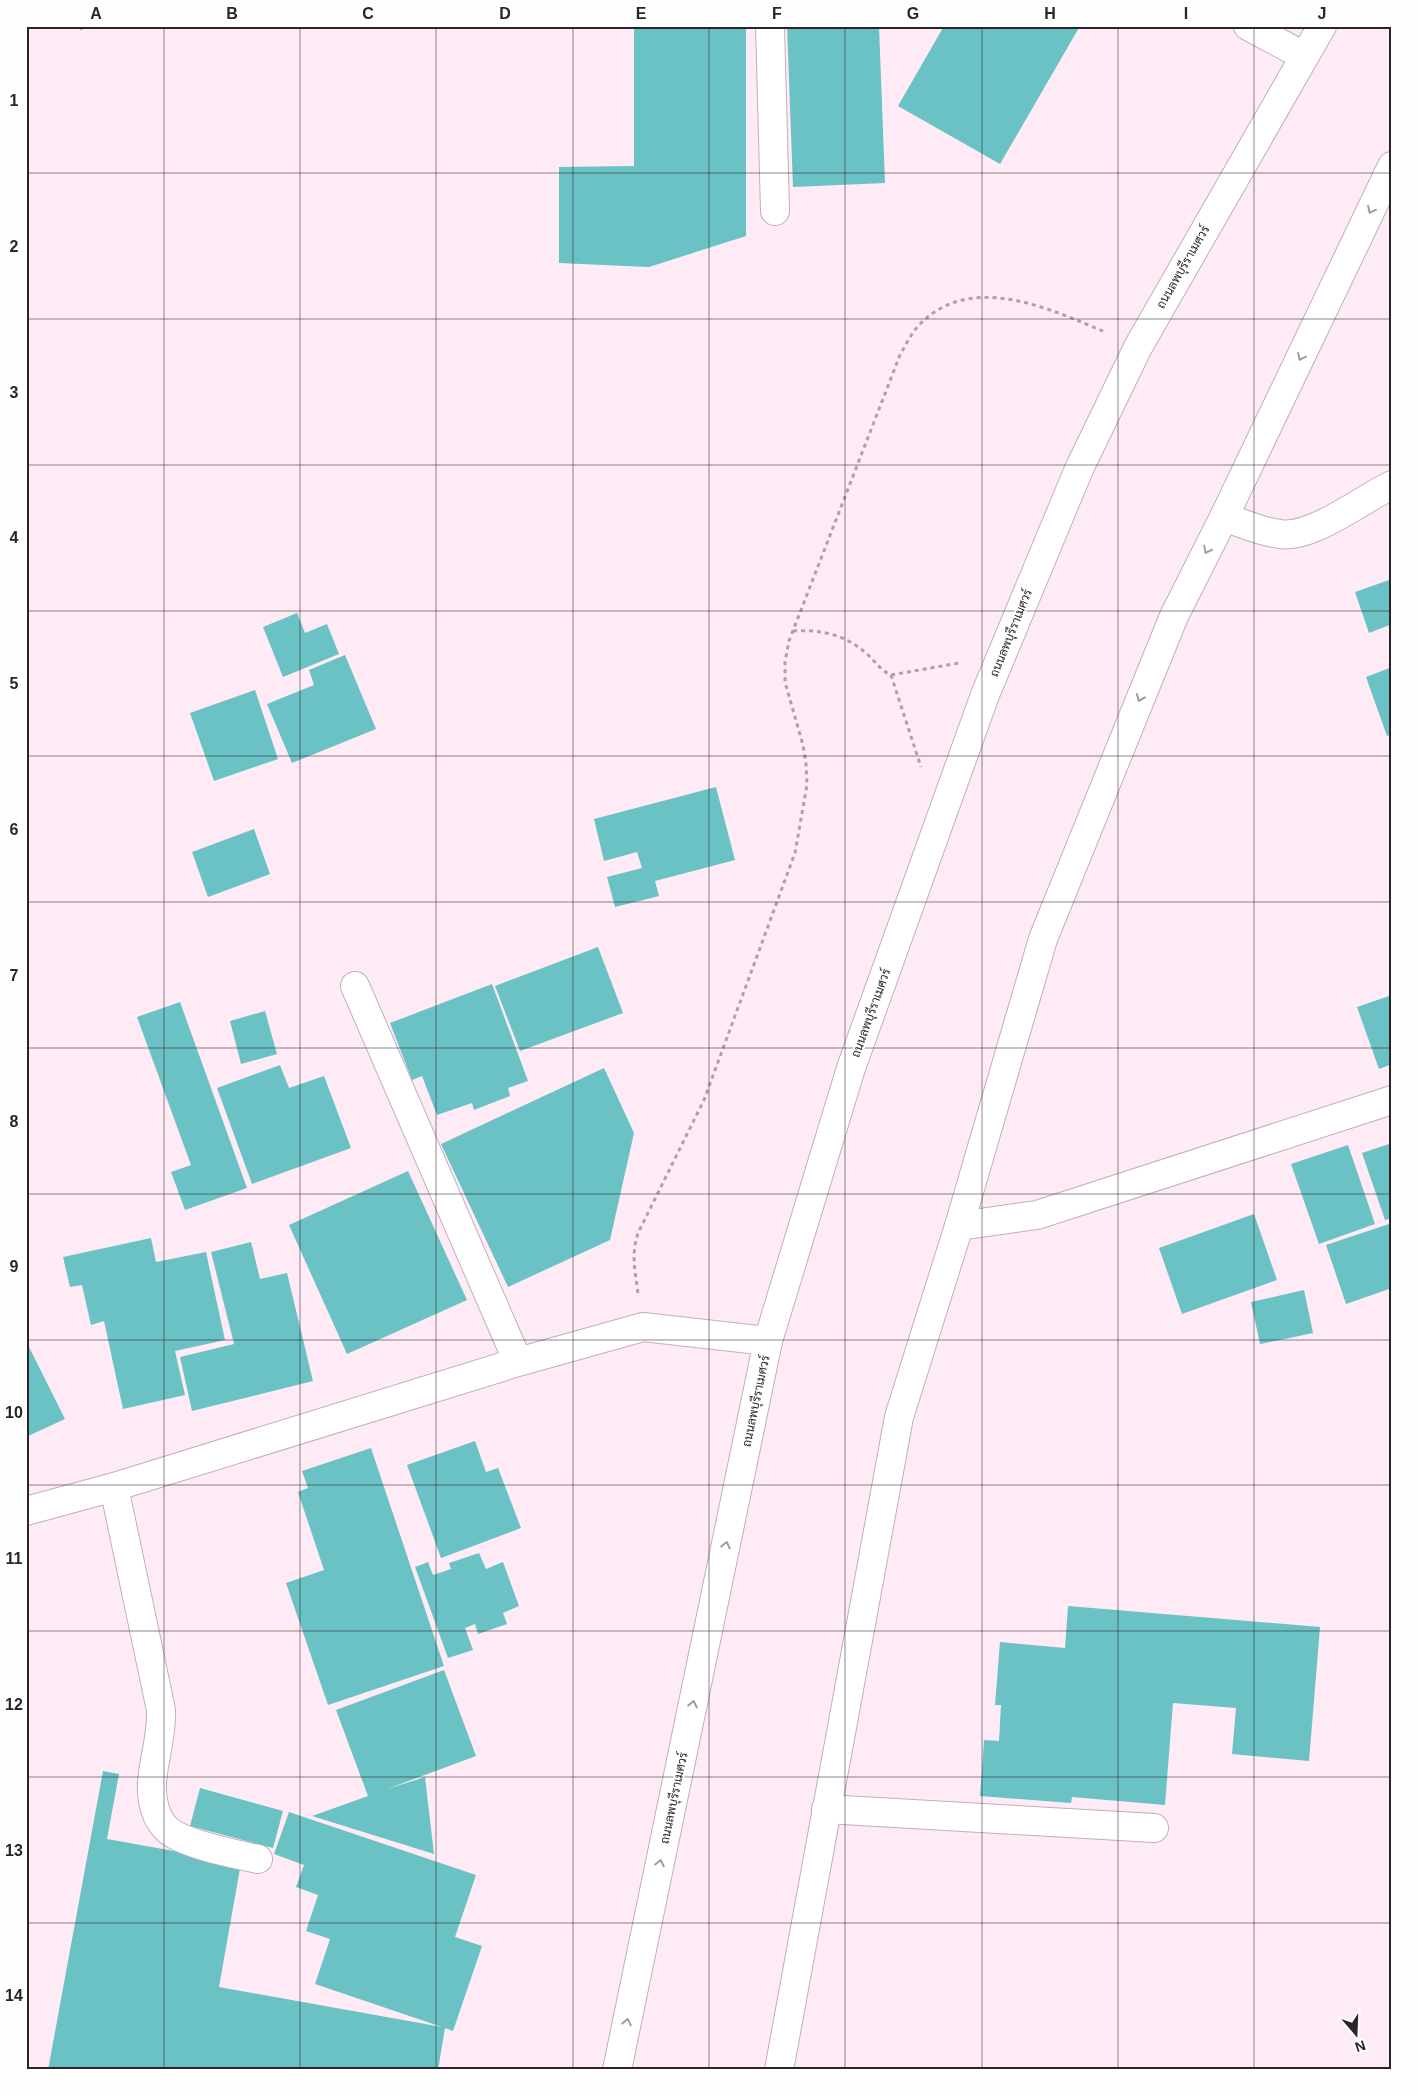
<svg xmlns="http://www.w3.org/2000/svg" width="1418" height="2096" viewBox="0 0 1418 2096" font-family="Helvetica,Sarabun,sans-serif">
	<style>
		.building { fill: #6ac2c5 }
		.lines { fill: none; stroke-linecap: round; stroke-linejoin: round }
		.minor-casing { stroke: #c1afba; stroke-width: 30 }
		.major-casing { stroke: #c1afba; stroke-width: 30 }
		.path { stroke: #aea0a8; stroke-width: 3; stroke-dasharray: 4 4; stroke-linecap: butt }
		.minor { stroke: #fff; stroke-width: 28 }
		.major { stroke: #fff; stroke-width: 28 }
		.oneway { stroke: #a09c9e }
		.grid { fill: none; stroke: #2b2428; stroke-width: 1; stroke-opacity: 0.55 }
		.labels { text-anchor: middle; stroke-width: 4; stroke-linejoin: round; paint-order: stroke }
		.street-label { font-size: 12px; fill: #2b2428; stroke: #fefefe }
		.neatline { fill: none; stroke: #2b2428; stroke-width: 2 }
		.grid-label { font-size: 16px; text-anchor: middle; font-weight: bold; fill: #2b2428 }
	</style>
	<rect width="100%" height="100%" fill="#feebf6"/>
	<!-- building -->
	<path class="building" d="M79 26H92V27L80 30Z
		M634 26H746V236L649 267 559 263V167L634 166Z
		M787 26H879L885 183 793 187Z
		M944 26H1080L1000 164 898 106Z
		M1392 579V624L1369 633 1355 592Z
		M297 613 305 633 327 624 339 654 283 677 263 627Z
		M345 655 376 729 292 763 267 704 314 685 309 670Z
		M1392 667V734L1387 736 1366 677Z
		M255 690 278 759 214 781 190 713Z
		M716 787 735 860 655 881 659 896 615 907 607 877 642 868 637 852 604 861 594 819Z
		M254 829 270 874 208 897 192 852Z
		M598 947 623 1013 520 1051 495 986Z
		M492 984 528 1081 508 1088 510 1096 474 1110 472 1103 437 1115 422 1076 412 1080 390 1023Z
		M1392 995V1064L1379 1069 1357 1007Z
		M180 1002 247 1188 185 1210 171 1172 191 1165 137 1017Z
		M265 1011 277 1054 241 1064 230 1021Z
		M280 1065 289 1088 324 1076 351 1148 252 1184 217 1088Z
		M604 1068 634 1133 610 1240 508 1287 441 1144Z
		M1392 1143V1218L1385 1220 1362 1153Z
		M1348 1145 1375 1224 1319 1244 1291 1164Z
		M408 1171 467 1300 347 1354 289 1225Z
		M1254 1214 1277 1280 1182 1314 1159 1248Z
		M1392 1223V1288L1346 1304 1326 1245Z
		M151 1238 156 1262 206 1252 225 1340 175 1351 185 1395 123 1409 104 1321 91 1325 82 1285 70 1287 63 1257Z
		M251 1242 260 1279 287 1273 313 1381 192 1411 180 1357 234 1344 211 1252Z
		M1304 1290 1313 1333 1260 1344 1251 1302Z
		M26 1341 65 1419 26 1437Z
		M475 1441 486 1472 498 1468 521 1528 441 1558 407 1465Z
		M371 1448 444 1666 328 1705 286 1583 324 1570 298 1492 308 1488 302 1471Z
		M479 1553 486 1569 503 1562 519 1606 503 1613 507 1624 478 1634 475 1624 465 1628 473 1650 448 1658 415 1567 428 1562 433 1575 451 1569 449 1563Z
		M1068 1606 1320 1627 1309 1761 1232 1754 1236 1708 1173 1703 1165 1805 1072 1797 1071 1803 980 1796 984 1740 999 1741 1001 1705H995L1000 1642 1065 1648Z
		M444 1670 476 1756 387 1789 425 1777 434 1854 312 1816 368 1796 336 1710Z
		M103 1771 119 1774 107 1839 241 1863 219 1987 442 2027 315 1984 330 1939 306 1931 318 1895 296 1887 304 1865 274 1854 289 1812 476 1875 455 1937 482 1946 453 2031 445 2028 438 2070H48Z
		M200 1788 283 1811 273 1848 190 1826Z"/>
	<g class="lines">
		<!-- minor casing -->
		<g class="minor-casing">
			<path id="minor" d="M770 26 775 211
				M1248 26 1304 56
				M1224 517C1242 523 1261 532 1280 534 1312 539 1362 499 1392 485
				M355 986 518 1362
				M959 1226 1037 1215 1392 1100
				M114 1487 161 1710C162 1736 154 1757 152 1782 151 1799 155 1820 169 1831 187 1845 235 1854 258 1859
				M26 1511 114 1487 518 1362 643 1327 768 1341
				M826 1809 1154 1828"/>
		</g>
		<!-- major casing -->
		<g class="major-casing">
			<path id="major" d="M617 2070 768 1341 851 1068 985 695 1079 469 1138 347 1322 26
				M779 2070 899 1417 959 1226 1043 939 1174 616 1224 517 1392 166"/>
		</g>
		<!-- path -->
		<path class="path" d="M793 631C821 629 846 635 867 654 876 662 880 670 891 675L959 663
			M891 675 921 767
			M638 1293C635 1271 631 1254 638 1233L704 1100 795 853 807 785 806 764 803 745 785 682V662L789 641 900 355C906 344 912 332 921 323 973 272 1050 309 1105 332"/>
		<!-- minor -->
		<use href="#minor" class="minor"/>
		<!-- major -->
		<use href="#major" class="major"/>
	</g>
	<!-- one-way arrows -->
	<defs><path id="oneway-chevron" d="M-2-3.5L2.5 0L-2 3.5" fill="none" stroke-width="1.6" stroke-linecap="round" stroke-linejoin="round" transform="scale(1.25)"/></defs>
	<g class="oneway">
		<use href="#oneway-chevron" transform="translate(1371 210) rotate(116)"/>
		<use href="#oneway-chevron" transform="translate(1301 357) rotate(116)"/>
		<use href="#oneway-chevron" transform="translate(1207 550) rotate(117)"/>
		<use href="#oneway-chevron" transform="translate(1140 698) rotate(112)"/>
		<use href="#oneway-chevron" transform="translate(726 1545) rotate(-78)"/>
		<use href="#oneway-chevron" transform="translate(693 1704) rotate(-78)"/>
		<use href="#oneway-chevron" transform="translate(660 1863) rotate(-78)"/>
		<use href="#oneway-chevron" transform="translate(627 2022) rotate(-78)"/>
	</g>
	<!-- grid -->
	<path class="grid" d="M164 26V2070M300 26V2070M436 26V2070M573 26V2070M709 26V2070M845 26V2070M982 26V2070M1118 26V2070M1254 26V2070M26 173H1392M26 319H1392M26 465H1392M26 611H1392M26 756H1392M26 902H1392M26 1048H1392M26 1194H1392M26 1340H1392M26 1485H1392M26 1631H1392M26 1777H1392M26 1923H1392"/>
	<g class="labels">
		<!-- street labels -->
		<g class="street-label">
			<text transform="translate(1183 267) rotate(-60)" y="4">ถนนลพบุรีราเมศวร์</text>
			<text transform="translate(1011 633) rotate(-68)" y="4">ถนนลพบุรีราเมศวร์</text>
			<text transform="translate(871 1013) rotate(-70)" y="4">ถนนลพบุรีราเมศวร์</text>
			<text transform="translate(756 1401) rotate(-78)" y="4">ถนนลพบุรีราเมศวร์</text>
			<text transform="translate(674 1798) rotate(-78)" y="4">ถนนลพบุรีราเมศวร์</text>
		</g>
	</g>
	<!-- border -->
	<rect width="1418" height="2096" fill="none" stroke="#fefefe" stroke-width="55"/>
	<!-- north arrow -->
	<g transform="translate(1356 2034) rotate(161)" stroke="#fefefe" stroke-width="4" paint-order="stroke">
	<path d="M0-4L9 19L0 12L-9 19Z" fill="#2b2428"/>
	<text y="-8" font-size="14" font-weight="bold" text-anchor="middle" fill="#2b2428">N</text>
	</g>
	<rect x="28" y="28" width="1362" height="2040" class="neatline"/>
	<g class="grid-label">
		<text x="96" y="19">A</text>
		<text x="232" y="19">B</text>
		<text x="368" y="19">C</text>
		<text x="505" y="19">D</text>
		<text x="641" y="19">E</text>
		<text x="777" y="19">F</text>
		<text x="913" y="19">G</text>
		<text x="1050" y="19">H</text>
		<text x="1186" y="19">I</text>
		<text x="1322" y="19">J</text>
		<text x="14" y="106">1</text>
		<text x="14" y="252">2</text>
		<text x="14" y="398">3</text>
		<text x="14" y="543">4</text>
		<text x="14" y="689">5</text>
		<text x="14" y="835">6</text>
		<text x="14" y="981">7</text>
		<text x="14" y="1127">8</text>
		<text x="14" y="1272">9</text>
		<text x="14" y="1418">10</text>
		<text x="14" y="1564">11</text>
		<text x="14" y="1710">12</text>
		<text x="14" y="1856">13</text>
		<text x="14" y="2001">14</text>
	</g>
</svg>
